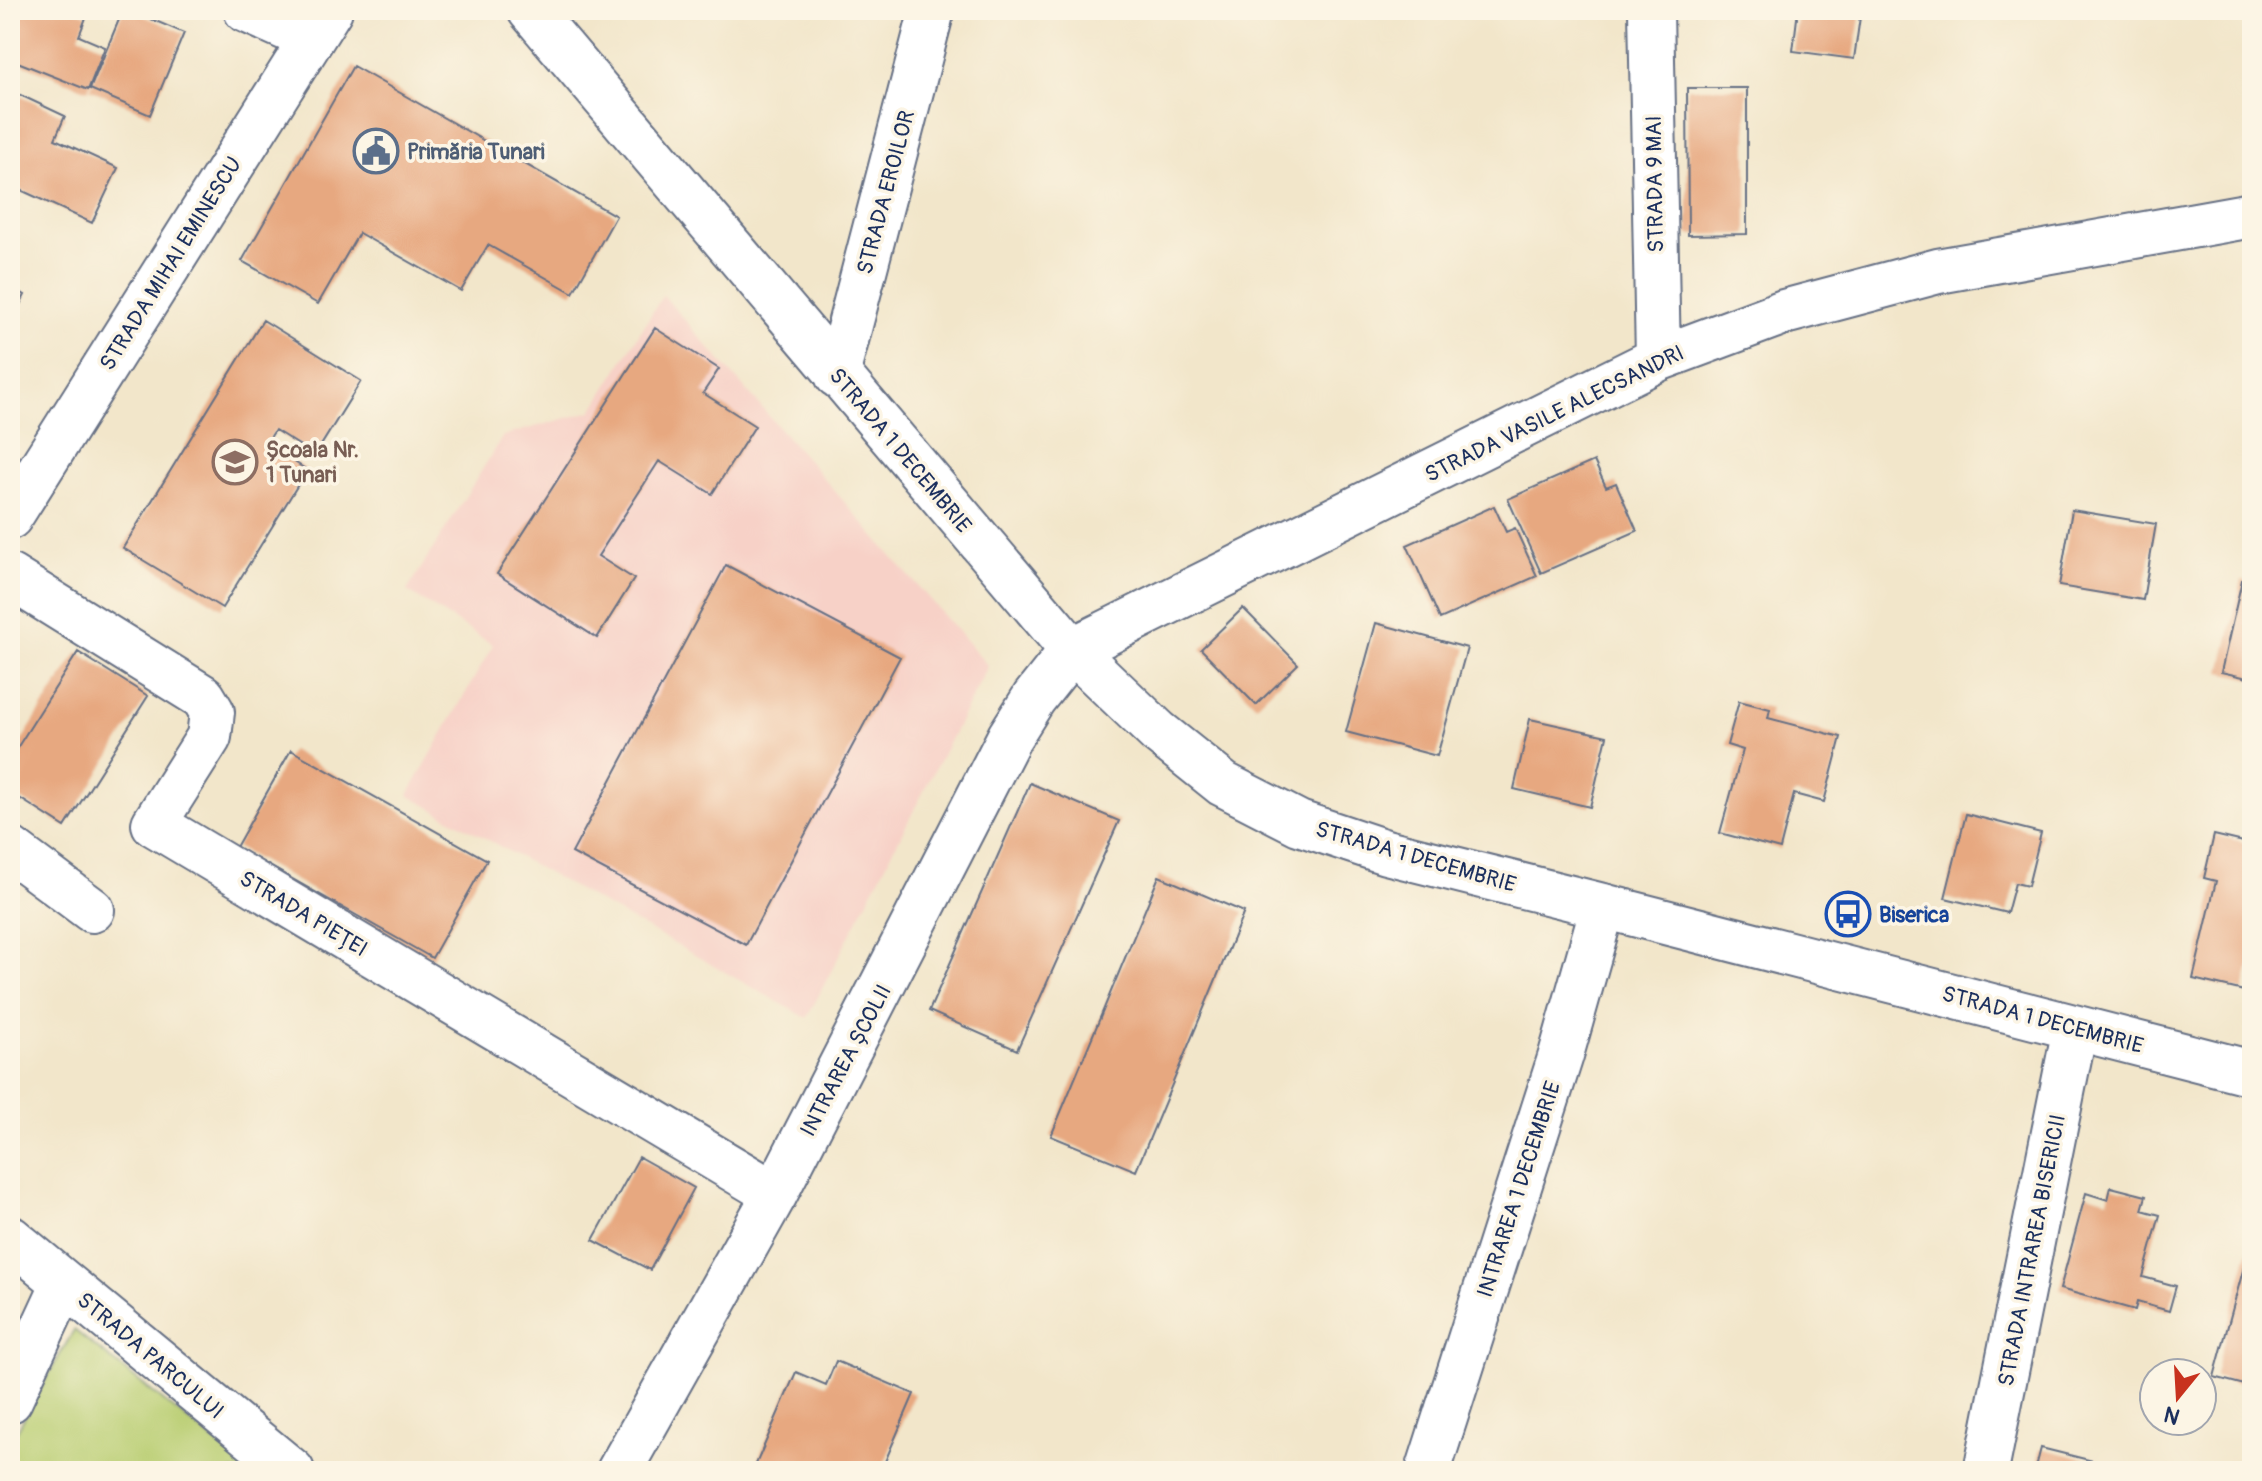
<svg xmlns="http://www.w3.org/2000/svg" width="2262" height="1481" viewBox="0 0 2262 1481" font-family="Pangolin,sans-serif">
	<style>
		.built { fill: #f7d1c7 }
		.green { fill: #b9ce72; stroke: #6a7e68; stroke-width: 2 }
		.building { fill: #e7a880 }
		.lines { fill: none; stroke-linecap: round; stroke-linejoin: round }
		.minor-casing { stroke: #666f84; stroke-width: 48 }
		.major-casing { stroke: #666f84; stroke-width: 48 }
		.minor { stroke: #fff; stroke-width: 44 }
		.major { stroke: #fff; stroke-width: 44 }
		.labels { text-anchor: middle; stroke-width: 7; stroke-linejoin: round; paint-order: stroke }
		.service-label { font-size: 22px; font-weight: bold; fill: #4e5e75; stroke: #fcf5e5; text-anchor: start }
		.street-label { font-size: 22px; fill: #1b2f5e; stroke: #fcf5e5 }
		.education-label { font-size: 22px; font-weight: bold; fill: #785e54; stroke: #fcf5e5; text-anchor: start }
		.transit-label { font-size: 22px; font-weight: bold; fill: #164399; stroke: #fcf5e5; text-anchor: start }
	</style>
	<rect width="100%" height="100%" fill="#fcf5e5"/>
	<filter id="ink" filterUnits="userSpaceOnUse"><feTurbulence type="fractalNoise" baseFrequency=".0125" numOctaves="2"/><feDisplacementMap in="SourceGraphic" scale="16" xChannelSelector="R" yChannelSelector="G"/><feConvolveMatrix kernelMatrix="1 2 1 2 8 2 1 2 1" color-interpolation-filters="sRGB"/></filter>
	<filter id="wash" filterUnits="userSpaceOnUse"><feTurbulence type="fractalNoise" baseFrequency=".006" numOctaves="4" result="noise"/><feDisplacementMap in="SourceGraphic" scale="32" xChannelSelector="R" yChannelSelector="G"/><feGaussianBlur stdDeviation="1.8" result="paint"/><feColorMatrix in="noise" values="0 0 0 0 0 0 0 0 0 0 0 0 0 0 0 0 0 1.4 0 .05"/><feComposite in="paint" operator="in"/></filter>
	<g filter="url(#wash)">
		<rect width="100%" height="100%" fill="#f2e6ca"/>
		<!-- built -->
		<path class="built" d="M663 295 988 666 807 1018 408 795 493 645 407 591 503 436 592 411Z"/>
		<!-- green -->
		<path class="green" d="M74 1330 252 1471H10V1443Z"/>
		<g id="blocks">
			<!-- building -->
			<path class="building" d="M10 10H74L87 15 79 36 105 47 88 90 10 59Z
				M123 10H130L184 33 150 115 90 89Z
				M1798 10H1861L1854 59 1793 51Z
				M353 66 616 216 573 293 488 245 461 291 359 233 318 304 242 261Z
				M1687 88H1747V234L1688 235Z
				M16 93 65 116 55 139 118 168 92 223 10 185V107Z
				M10 287 25 295 10 324Z
				M263 320 361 381 315 455 275 430 266 444 307 470 222 608 123 548Z
				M655 328 719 369 703 393 755 426 712 494 659 461 598 556 634 579 597 638 497 574Z
				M1594 461 1606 487 1616 483 1637 531 1541 573 1508 499Z
				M1494 506 1506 532 1515 528 1537 576 1440 619 1407 545Z
				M2072 510 2156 524 2143 600 2059 586Z
				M726 565 900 657 746 945 572 853Z
				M2242 580 2252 582V679L2221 672Z
				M1243 608 1298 664 1256 705 1201 649Z
				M1376 623 1467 648 1437 756 1346 732Z
				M78 652 148 696 65 827 10 792V759Z
				M1739 701 1770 709 1768 718 1841 737 1824 802 1794 794 1780 849 1720 833 1743 750 1727 745Z
				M1530 719 1607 736 1590 807 1514 789Z
				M291 750 487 860 432 958 236 847Z
				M1030 783 1119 821 1017 1050 929 1011Z
				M1966 814 2041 833 2028 886 2015 883 2007 913 1945 898Z
				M2214 835 2252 844V958L2244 991 2193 979 2216 881 2204 878Z
				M1159 876 1244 912 1136 1171 1051 1136Z
				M639 1157 694 1188 650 1270 593 1240Z
				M2111 1187 2146 1196 2142 1210 2160 1215 2143 1277 2176 1286 2169 1311 2137 1302 2135 1310 2060 1289 2086 1193 2108 1200Z
				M2251 1241H2252V1387L2214 1377Z
				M836 1361 914 1394 881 1471H753L796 1372 826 1385Z
				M2041 1448 2129 1470V1471H2035Z"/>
		</g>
	</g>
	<g filter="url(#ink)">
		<use href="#blocks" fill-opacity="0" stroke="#666f84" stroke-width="2"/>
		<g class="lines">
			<!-- minor casing -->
			<g class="minor-casing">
				<path id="minor" d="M246 10 311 39
					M1651 10 1658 359
					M837 375 932 10
					M10 577 203 697 212 712 209 737 154 824 775 1194
					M10 849 92 910
					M10 1238 292 1471
					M10 1400 64 1283
					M619 1471 775 1194 1010 736 1034 698 1072 650 1658 359 1784 312 1938 271 2252 215
					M1428 1471 1561 1055 1603 906
					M1986 1471 2075 1028"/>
			</g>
			<!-- major casing -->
			<g class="major-casing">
				<path id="major" d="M530 10 1072 650 1158 732 1223 784 1299 823 1386 852 1603 906 2252 1073
					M10 517 330 10"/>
			</g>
			<!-- minor -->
			<use href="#minor" class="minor"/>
			<!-- major -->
			<use href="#major" class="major"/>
		</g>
	</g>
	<!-- icons -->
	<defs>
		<g id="civic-ring" transform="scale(2.3)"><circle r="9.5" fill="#fcf5e5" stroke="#5c6f8a" stroke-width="1.5"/><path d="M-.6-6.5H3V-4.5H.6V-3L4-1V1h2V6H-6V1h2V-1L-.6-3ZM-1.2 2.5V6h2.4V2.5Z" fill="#5c6f8a"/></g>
		<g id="school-ring" transform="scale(2.3)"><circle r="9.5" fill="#fcf5e5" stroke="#8d6e63" stroke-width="1.5"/><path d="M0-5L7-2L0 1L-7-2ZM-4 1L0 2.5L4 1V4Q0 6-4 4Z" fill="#8d6e63"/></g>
		<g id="bus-ring" transform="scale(2.3)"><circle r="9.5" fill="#fcf5e5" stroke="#1a4fb4" stroke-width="1.5"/><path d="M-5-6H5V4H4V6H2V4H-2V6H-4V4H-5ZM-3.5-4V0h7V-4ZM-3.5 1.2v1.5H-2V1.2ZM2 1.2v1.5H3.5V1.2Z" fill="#1a4fb4"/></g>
	</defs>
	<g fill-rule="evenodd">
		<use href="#civic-ring" x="376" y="151"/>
		<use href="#school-ring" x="235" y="462"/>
		<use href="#bus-ring" x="1848" y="914"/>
	</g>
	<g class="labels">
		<!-- service labels -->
		<g class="service-label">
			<text x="407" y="159">Primăria Tunari</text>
		</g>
		<!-- street labels -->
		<g class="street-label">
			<text transform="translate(1654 184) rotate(-91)" y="8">STRADA 9 MAI</text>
			<text transform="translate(885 192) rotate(-75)" y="8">STRADA EROILOR</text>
			<text transform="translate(170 263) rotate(-58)" y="8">STRADA MIHAI EMINESCU</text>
			<text transform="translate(1554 413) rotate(-26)" y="8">STRADA VASILE ALECSANDRI</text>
			<text transform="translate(901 450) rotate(50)" y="8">STRADA 1 DECEMBRIE</text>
			<text transform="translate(1416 856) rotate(16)" y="8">STRADA 1 DECEMBRIE</text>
			<text transform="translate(304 913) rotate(31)" y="8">STRADA PIEȚEI</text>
			<text transform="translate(2043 1019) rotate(15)" y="8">STRADA 1 DECEMBRIE</text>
			<text transform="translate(845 1060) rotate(-62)" y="8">INTRAREA ȘCOLII</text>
			<text transform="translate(1518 1189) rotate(-72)" y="8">INTRAREA 1 DECEMBRIE</text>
			<text transform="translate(2031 1250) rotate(-79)" y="8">STRADA INTRAREA BISERICII</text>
			<text transform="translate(151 1355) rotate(40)" y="8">STRADA PARCULUI</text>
		</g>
		<!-- education labels -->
		<g class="education-label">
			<text x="266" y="457">Școala Nr.<tspan x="266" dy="25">1 Tunari</tspan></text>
		</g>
		<!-- transit labels -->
		<g class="transit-label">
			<text x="1879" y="922">Biserica</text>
		</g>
	</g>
	<!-- margin -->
	<rect width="2262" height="1481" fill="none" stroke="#fcf5e5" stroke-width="40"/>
	<!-- north arrow -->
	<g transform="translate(2178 1397) rotate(198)"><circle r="38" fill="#fcf5e5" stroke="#a2a6af" stroke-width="2"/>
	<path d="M0-6L14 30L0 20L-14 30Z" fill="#c8321e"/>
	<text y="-12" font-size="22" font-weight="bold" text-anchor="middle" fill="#1b2f5e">N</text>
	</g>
</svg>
